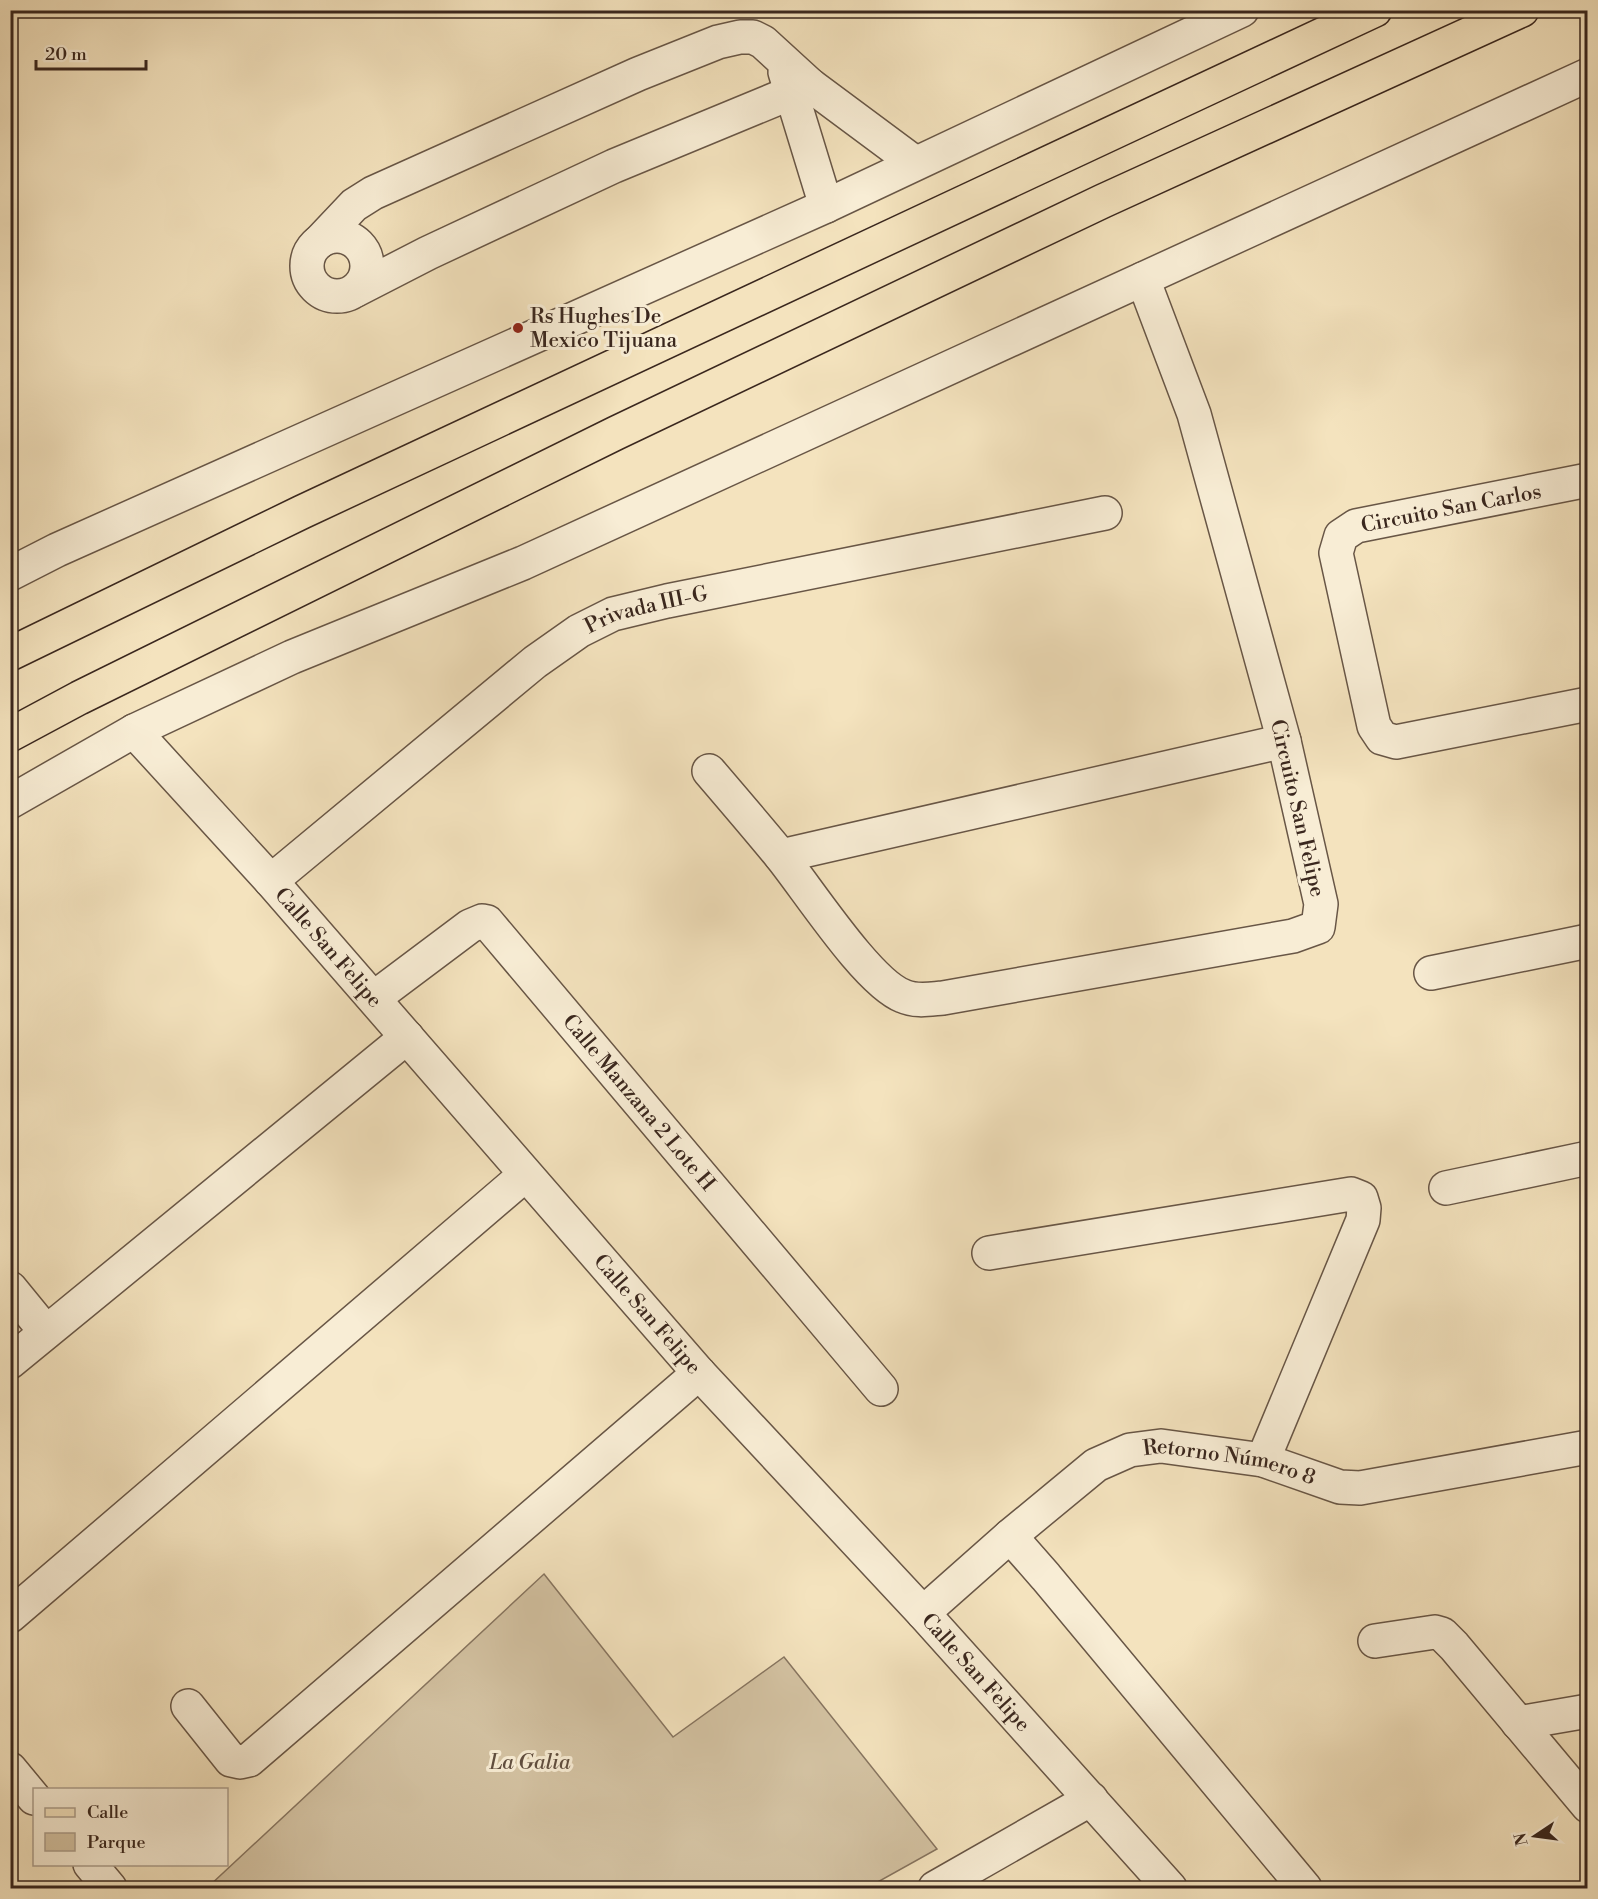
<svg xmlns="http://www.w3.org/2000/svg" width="1598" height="1899" viewBox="0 0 1598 1899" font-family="'Libre Bodoni',serif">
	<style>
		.green { fill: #d4c3a3; stroke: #877560; stroke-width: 1.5 }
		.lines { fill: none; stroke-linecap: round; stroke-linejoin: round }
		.minor-casing { stroke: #685646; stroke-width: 36 }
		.major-casing { stroke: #3a271e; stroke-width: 36 }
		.minor { stroke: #f8edd5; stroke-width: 33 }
		.major { stroke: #f4e3be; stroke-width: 33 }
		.poi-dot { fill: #8f2418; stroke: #f8edd5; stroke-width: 2 }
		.labels { text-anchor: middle; stroke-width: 6; stroke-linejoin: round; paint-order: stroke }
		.poi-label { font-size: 21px; fill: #3a271e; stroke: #f8edd5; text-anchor: start }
		.street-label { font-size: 21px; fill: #3a271e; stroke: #f8edd5 }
		.park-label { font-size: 21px; font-style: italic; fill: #604e3f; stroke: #f8edd5 }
	</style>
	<rect width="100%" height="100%" fill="#f4e3be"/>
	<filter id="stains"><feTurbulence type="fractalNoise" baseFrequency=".00333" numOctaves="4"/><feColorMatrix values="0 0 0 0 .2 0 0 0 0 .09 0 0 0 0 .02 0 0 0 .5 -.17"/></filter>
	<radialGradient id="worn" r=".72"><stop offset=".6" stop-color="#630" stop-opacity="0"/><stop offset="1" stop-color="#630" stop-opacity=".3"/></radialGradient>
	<!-- green -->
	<path class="green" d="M544 1574 673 1737 784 1657 937 1849 867 1888H207Z"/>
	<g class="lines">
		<!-- minor casing -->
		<g class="minor-casing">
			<g id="minor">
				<path d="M785 72 826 206"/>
				<circle cx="337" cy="266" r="30"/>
				<path d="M319 242 354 205 373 193 638 74 718 42 740 37H753L763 42 810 85 915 163"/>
				<path d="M356 290 428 253 614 166 810 85"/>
				<path d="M1588 480 1356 526 1341 536 1336 553 1374 726 1382 738 1396 742 1588 704"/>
				<path d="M10 574 57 550 826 206 1242 10"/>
				<path id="s1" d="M134 731 271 881 699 1373 923 1613 1170 1888"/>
				<path d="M709 771C733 799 757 827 780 855 807 888 867 982 903 996 916 1002 930 999 943 998L1293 936 1318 927 1321 904 1284 741 1194 414 1143 279"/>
				<path d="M10 802 134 731 292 657 523 563 1588 75"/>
				<path d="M781 856 1284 741"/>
				<path id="s2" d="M271 881 535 662 579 631 613 614 667 601 1105 513"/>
				<path d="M1431 973 1588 941"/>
				<path id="s3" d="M374 998 470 926 482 921 487 922 881 1389"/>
				<path d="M1446 1188 1588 1158"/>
				<path d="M989 1253 1351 1194 1361 1198 1364 1208 1363 1220 1263 1460"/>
				<path d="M10 1288 46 1332"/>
				<path d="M10 1362 407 1037"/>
				<path d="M1010 1536 1046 1577 1305 1888"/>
				<path id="s4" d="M923 1613 1010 1536 1096 1465 1130 1450 1161 1446 1263 1460 1340 1487 1360 1488 1588 1447"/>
				<path d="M10 1616 525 1175"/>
				<path d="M1375 1641 1435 1632 1442 1634 1454 1646 1588 1806"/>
				<path d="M188 1706 231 1760 240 1762 249 1760 699 1373"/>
				<path d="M1518 1723 1588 1711"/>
				<path d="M10 1769 34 1798"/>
				<path d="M90 1864 110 1888"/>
				<path d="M935 1888 1091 1799"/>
			</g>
		</g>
		<!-- major casing -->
		<g class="major-casing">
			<path id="major" d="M10 654 302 512 1375 10
				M10 735 79 698 616 433 1103 201 1522 10"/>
		</g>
		<!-- minor -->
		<use href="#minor" class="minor"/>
		<!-- major -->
		<use href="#major" class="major"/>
	</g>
	<!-- markers -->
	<circle class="poi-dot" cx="518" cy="328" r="6"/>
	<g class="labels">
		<!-- poi labels -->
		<g class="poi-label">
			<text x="530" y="323">Rs Hughes De<tspan x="530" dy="24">Mexico Tijuana</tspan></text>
		</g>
		<!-- street labels -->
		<g class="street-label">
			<text transform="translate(1451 508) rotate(-11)" y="7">Circuito San Carlos</text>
			<text dy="7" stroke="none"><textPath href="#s2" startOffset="468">Privada III-G</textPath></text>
			<text transform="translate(1298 808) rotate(77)" y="7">Circuito San Felipe</text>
			<text dy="7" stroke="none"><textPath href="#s1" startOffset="291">Calle San Felipe</textPath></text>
			<text dy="7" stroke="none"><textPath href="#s3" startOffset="374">Calle Manzana 2 Lote H</textPath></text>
			<text dy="7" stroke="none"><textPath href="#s1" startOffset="777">Calle San Felipe</textPath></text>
			<text dy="7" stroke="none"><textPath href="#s4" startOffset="366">Retorno Número 8</textPath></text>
			<text dy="7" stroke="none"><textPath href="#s1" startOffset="1263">Calle San Felipe</textPath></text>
		</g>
		<!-- park labels -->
		<g class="park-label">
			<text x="530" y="1769">La Galia</text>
		</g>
	</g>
	<!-- margin -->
	<rect width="1598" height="1899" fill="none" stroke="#f4e3be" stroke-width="36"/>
	<rect x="12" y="12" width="1574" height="1875" fill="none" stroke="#3a271e" stroke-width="3"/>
	<rect x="18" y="18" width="1562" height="1863" fill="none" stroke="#3a271e" stroke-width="1.5"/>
	<!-- legend -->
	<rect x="33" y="1788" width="195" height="78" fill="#f8edd5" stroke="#ac9e8c" stroke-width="1.5"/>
	<rect x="45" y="1808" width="30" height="9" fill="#f4e3be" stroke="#ac9e8c" stroke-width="1.5"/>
	<text x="87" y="1818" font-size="18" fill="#3a271e">Calle</text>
	<rect x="45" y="1833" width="30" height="18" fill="#d4c3a3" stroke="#ac9e8c" stroke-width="1.5"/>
	<text x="87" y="1848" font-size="18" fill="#3a271e">Parque</text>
	<!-- north arrow -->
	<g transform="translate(1535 1836) rotate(257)" stroke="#f8edd5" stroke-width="4.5" paint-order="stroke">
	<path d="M0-4.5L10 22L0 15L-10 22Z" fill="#3a271e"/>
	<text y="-9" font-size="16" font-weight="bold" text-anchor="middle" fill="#3a271e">N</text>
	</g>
	<!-- scale -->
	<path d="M36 60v9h110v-9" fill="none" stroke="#3a271e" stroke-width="3"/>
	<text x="45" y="60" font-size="18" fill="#3a271e" stroke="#f8edd5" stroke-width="4.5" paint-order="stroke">20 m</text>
	<rect width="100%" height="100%" filter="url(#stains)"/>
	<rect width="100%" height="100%" fill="url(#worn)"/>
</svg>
